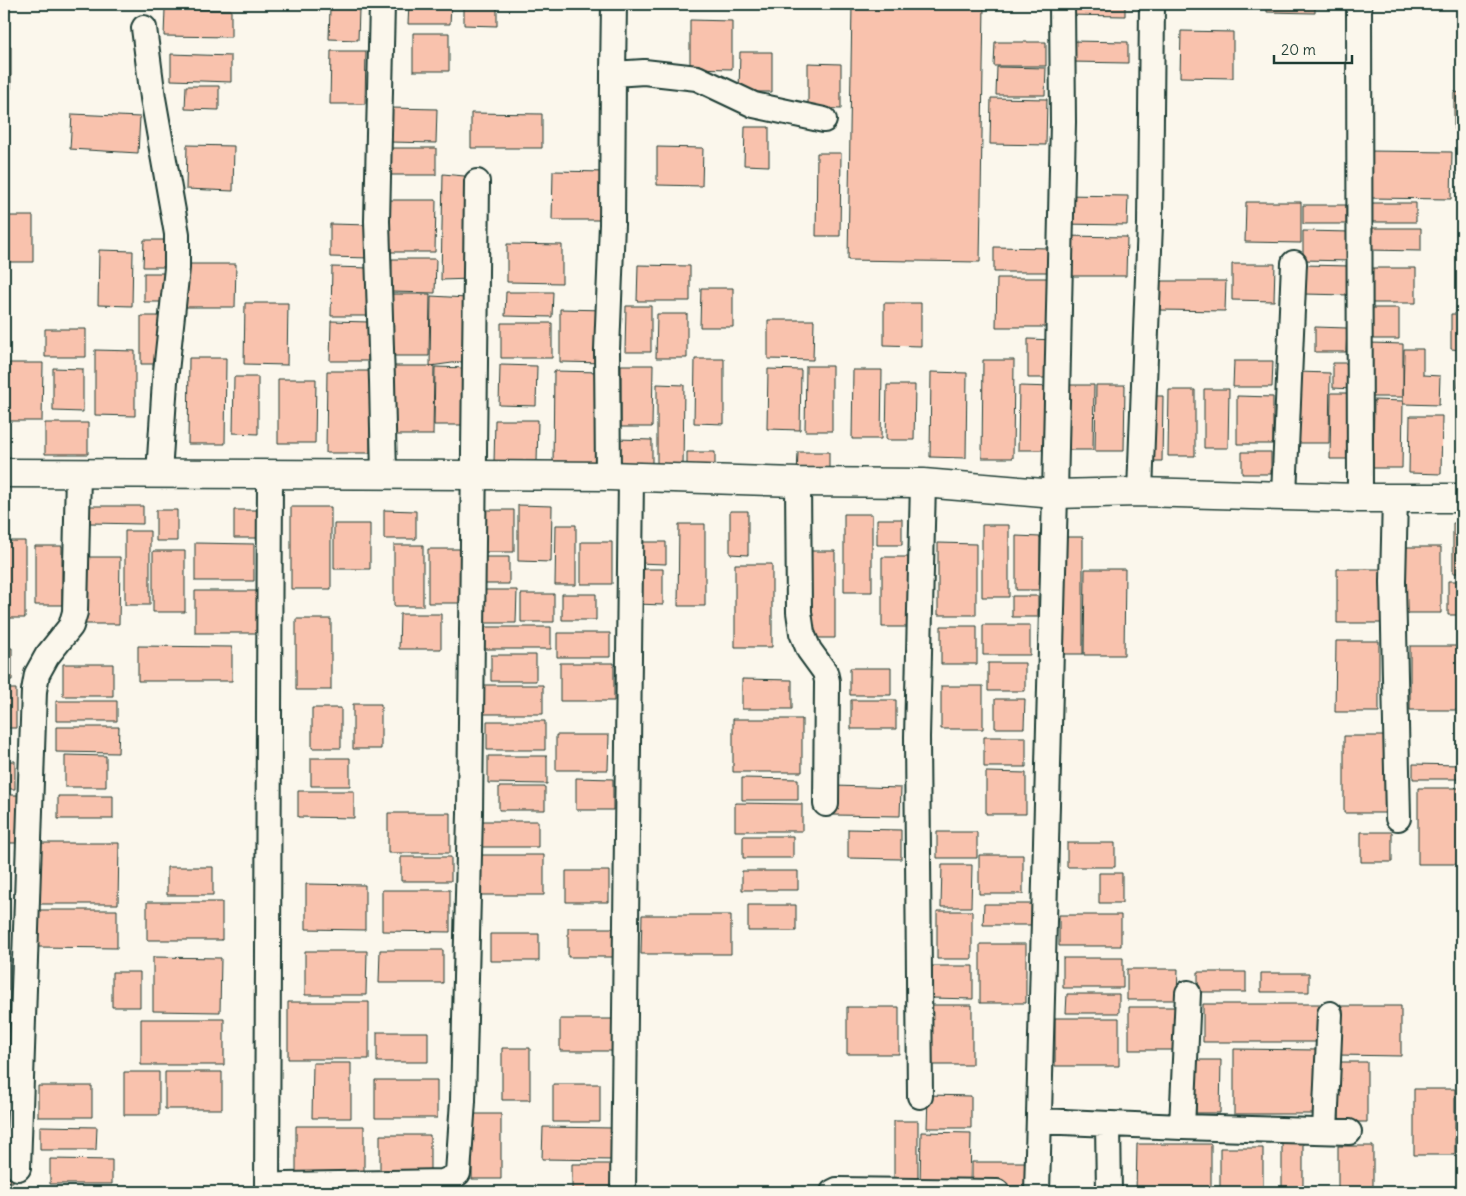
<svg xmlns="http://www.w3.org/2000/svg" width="1466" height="1196" viewBox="0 0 1466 1196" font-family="Delius,sans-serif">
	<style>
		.building { fill: #f9c2ad; stroke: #1f3d34 }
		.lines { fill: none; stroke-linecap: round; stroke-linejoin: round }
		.street-casing { stroke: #1f3d34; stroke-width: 28 }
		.secondary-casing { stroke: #1f3d34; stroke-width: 31 }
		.street { stroke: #fbf7ec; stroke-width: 24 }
		.secondary { stroke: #fbf7ec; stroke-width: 28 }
	</style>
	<rect width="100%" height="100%" fill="#fbf7ec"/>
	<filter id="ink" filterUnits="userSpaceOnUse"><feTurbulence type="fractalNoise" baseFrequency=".02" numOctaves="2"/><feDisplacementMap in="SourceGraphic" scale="10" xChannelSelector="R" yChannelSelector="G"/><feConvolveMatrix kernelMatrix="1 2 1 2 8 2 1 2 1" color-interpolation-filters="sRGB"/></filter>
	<g filter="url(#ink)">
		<!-- building -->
		<path class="building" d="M409 4H451L450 24H408Z
			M464 4H497V26L464 25Z
			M852 4H984L980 262 848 260Z
			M1065 4H1125V16L1065 15Z
			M1267 4H1315V13L1267 12Z
			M1380 4H1445V6Z
			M330 8 359 9 358 40 329 39Z
			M165 9 231 10V37L164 36Z
			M690 20 732 21V69L690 68Z
			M1181 31 1233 32V78L1180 77Z
			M413 33H449V71H413Z
			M1071 41 1128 42V63L1071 62Z
			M995 42H1046V66H994Z
			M4 47H11V89H4Z
			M331 51H366L365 104H330Z
			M740 52H772V92H739Z
			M171 54 231 56V82L171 80Z
			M808 63 841 64V109L808 108Z
			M997 67 1046 68 1045 95H996Z
			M186 86H219V110L185 109Z
			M1454 92 1462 93V130H1454Z
			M991 98 1047 99 1046 145 990 144Z
			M391 108 437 109 436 143 390 142Z
			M471 113 542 114V148H471Z
			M72 114 140 117 138 153 70 149Z
			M745 127H769V166L744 165Z
			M187 145 234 146 233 191 186 189Z
			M657 147 703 148 702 186 657 185Z
			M388 148H436V175H388Z
			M1458 150H1462V175H1458Z
			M1368 151 1452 152 1451 199 1368 198Z
			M817 153H841L840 236H816Z
			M553 171 606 172 605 220H552Z
			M443 174 475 177 472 279 441 280Z
			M1062 195 1128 196 1127 225 1062 224Z
			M383 200H436L435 252H382Z
			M1246 202H1301V243L1245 242Z
			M1369 203H1416V222H1369Z
			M1303 205H1346V224H1303Z
			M4 216H33V262H4Z
			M330 224 370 225V258L330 257Z
			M1368 228H1421V251L1368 250Z
			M1303 231 1351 232V261L1303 260Z
			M1062 236 1127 237 1126 276H1061Z
			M144 240H172V267H143Z
			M507 244 562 245V283L507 282Z
			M994 247 1050 248V272H994Z
			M99 250 133 251 132 306 98 305Z
			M392 259H436L435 293 391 292Z
			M186 264H236L235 307H186Z
			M1232 264H1275L1274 301 1232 300Z
			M638 265 690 266V301H637Z
			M1303 265 1351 266 1350 295 1303 294Z
			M332 267 370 268 369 316H331Z
			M1370 268H1416V303H1370Z
			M144 273H172V302H144Z
			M997 278H1051V327H996Z
			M1159 281H1226L1225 311 1159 310Z
			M701 288H733V327H700Z
			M506 292H553L552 317 505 316Z
			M385 294H430L429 356H385Z
			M431 296 467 298V361L430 366Z
			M245 303H288L287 365 244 364Z
			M884 303H921V346L884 345Z
			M626 306H651V352H625Z
			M1369 308H1399V339H1368Z
			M560 309 606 310V363L560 362Z
			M657 314H687V358H656Z
			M1451 314H1462V350L1451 349Z
			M141 316H162V364H141Z
			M768 320H814L813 360 768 359Z
			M331 321 369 322 368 361H330Z
			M501 323H552V358H501Z
			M1315 327 1347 328 1346 352H1315Z
			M45 329H86V357H45Z
			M1028 339 1056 340V378H1028Z
			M1370 343 1403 344V397H1369Z
			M1404 349H1423V375L1440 376 1439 405 1403 404Z
			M95 350 135 351V416L95 415Z
			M189 358H226L225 444H188Z
			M695 359H724V424L694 423Z
			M1459 359H1462V388H1458Z
			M983 360H1014L1013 458H982Z
			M1234 361H1273L1272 387H1233Z
			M9 363H43L42 421H9Z
			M1333 363H1353L1352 389 1333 388Z
			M500 365 537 366 536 406 499 405Z
			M621 365H653L652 427H621Z
			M387 366H434L433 435H386Z
			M806 366H832V431H805Z
			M435 367 468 368 467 425H434Z
			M53 368 83 369V412L53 411Z
			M768 369 801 370 800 430 767 429Z
			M853 370H882L881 439H852Z
			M327 371H370V453H326Z
			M554 371 601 372 600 463H553Z
			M931 372 967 373 966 458 930 457Z
			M1298 372 1330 373 1329 443H1297Z
			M234 377H258V434L233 433Z
			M278 379H316L315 443H278Z
			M657 384 684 385 683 468H657Z
			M887 385H915L914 440H886Z
			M1059 385H1094L1093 450H1059Z
			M1096 385H1125L1124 451H1095Z
			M1019 386 1055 387 1054 450H1018Z
			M1204 389H1229L1228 448H1204Z
			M1169 390H1195V456H1168Z
			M1331 393H1356L1355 459H1330Z
			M1146 396H1163L1162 461H1145Z
			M1237 396 1273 397V444H1237Z
			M1461 398H1462V465H1461Z
			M1374 400 1403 401 1402 468H1373Z
			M1410 416H1442L1441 474 1409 473Z
			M495 420H538L537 463H494Z
			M45 423H88V454H45Z
			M617 439 652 440V471H617Z
			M687 452H715V475L687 474Z
			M798 452H829V478L797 477Z
			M1242 452H1271V474H1242Z
			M518 505 552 506 551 562 518 561Z
			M90 506H143V524L90 523Z
			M291 507H331V589H291Z
			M156 510H177V541H156Z
			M234 510H259V538H234Z
			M384 510 416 511V539H384Z
			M474 510H514V552H473Z
			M730 511H748V555L730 554Z
			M844 514H872V592H844Z
			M877 519H902V545H877Z
			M1453 523H1462V573H1453Z
			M334 524H370V569H334Z
			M679 524H705V606H678Z
			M556 525H576V585H555Z
			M982 525H1009V597H982Z
			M125 531H150V605H125Z
			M1016 536 1040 537V590H1016Z
			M1059 537H1083V654H1059Z
			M4 541H25V618H4Z
			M581 542H612V584H581Z
			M637 542H666V564L637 563Z
			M195 543 254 544V581H195Z
			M938 543 976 544V615H938Z
			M394 545H423V606H394Z
			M35 546H62V605H35Z
			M1405 547H1441V613H1405Z
			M428 549H461L460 603H428Z
			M153 551H185V612H153Z
			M808 551H835V638H808Z
			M85 557H120L119 624H85Z
			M476 557H509V584H476Z
			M882 557H908V627H882Z
			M735 564H772V647H735Z
			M636 569H663V605L636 604Z
			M1085 569H1125L1124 655H1084Z
			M1337 569H1381V623H1337Z
			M1448 581H1462V615H1448Z
			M477 590H517L516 623H477Z
			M195 591H259V633H195Z
			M521 594H554V622H521Z
			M562 594H596V620H562Z
			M1012 596H1038V617H1012Z
			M400 614H441V649H399Z
			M296 619H331V690H296Z
			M983 625H1030V655H983Z
			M941 626H977V664H941Z
			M480 627H551V649H480Z
			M557 633H610V657H557Z
			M1336 641H1379V712H1335Z
			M138 646 232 647V681H138Z
			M1410 646H1460V710H1410Z
			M4 648H12V680H4Z
			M491 655H536V681H491Z
			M560 663H614V701H560Z
			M988 663H1025V691H988Z
			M63 664H113V696H63Z
			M850 668H891V695H850Z
			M742 679 792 680V709H742Z
			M482 685H543V714H482Z
			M941 686H983V729H941Z
			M4 689H16V728H4Z
			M995 699H1025L1024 728H995Z
			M851 700H896V729H851Z
			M56 701H117V721H56Z
			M353 704H381V749H353Z
			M312 708H341V748H312Z
			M733 719H802V772H733Z
			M487 721H545V750H487Z
			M56 727H119L118 753 56 752Z
			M556 735H609L608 770H556Z
			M1344 736H1385V813H1344Z
			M984 737H1026V767H984Z
			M65 755 106 756V787H65Z
			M488 756H547V784L488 783Z
			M311 758H350V786H311Z
			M4 761H15V789H4Z
			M1413 764 1459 765V779H1413Z
			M986 772 1026 773V814H986Z
			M576 778 613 779V810H576Z
			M742 778 798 779V800H742Z
			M834 786 901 788 900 816 834 815Z
			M499 787H545V810H499Z
			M1418 788H1460V864H1418Z
			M298 791H354V818L298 817Z
			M4 795H19V843H4Z
			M58 796H113V819H58Z
			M735 803 802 804V831H735Z
			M388 813H450V853H388Z
			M479 821H538V847H479Z
			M848 829 901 830V859L848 858Z
			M937 832H977V858H937Z
			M1361 832H1392V862H1361Z
			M743 836H793V858H743Z
			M39 843H119L118 904H39Z
			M1067 843H1115V867H1067Z
			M478 855H544V895H478Z
			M979 855H1023V894H979Z
			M401 857H451V881H401Z
			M942 865H972L971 907H941Z
			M167 867H213V895H167Z
			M566 871H609V902H566Z
			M742 871H798V890H742Z
			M1099 873H1122V903H1099Z
			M306 884 365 885V930L306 929Z
			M382 890H450V932L382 931Z
			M147 902H222V940H147Z
			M984 904H1035V925H983Z
			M748 905H796V931H748Z
			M38 910H117V948L38 947Z
			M937 911H972V959H937Z
			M642 915H731V954H641Z
			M1059 915H1121V946H1059Z
			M568 928H617V957H568Z
			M490 934H539V961H490Z
			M4 943H8V991H4Z
			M980 944H1026V1003H980Z
			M380 950H443V983H379Z
			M305 951H367L366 995H305Z
			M153 957 221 958 220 1012 153 1011Z
			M1063 958H1123V988H1063Z
			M932 966H973V999L932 998Z
			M1127 969H1178L1177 1000H1127Z
			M112 972H140V1007H112Z
			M1198 972H1246V992H1198Z
			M1261 973H1309V992H1261Z
			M1067 994H1119V1013H1066Z
			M288 1002H369V1059H288Z
			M1203 1004H1327V1042H1203Z
			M932 1005H972V1065H932Z
			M1337 1006H1401V1056L1337 1055Z
			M847 1007H899V1054H847Z
			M1129 1007H1183V1050H1129Z
			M1055 1018H1119V1066H1055Z
			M141 1019H224V1065H141Z
			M560 1019H615V1051H560Z
			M377 1032H428V1062H377Z
			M502 1048H530V1100H502Z
			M1234 1049 1318 1050V1114H1234Z
			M1197 1060H1221L1220 1113H1196Z
			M1339 1062H1367V1122H1339Z
			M313 1063H351V1118H312Z
			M124 1072H159V1115H124Z
			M165 1072H222V1109H165Z
			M375 1080H437V1118H375Z
			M553 1084H600V1122H553Z
			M38 1086H92V1117H38Z
			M1414 1089H1455V1155H1414Z
			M928 1095 971 1096V1128H927Z
			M4 1110H13V1182H4Z
			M472 1114H501V1179H472Z
			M894 1121H918V1183H894Z
			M40 1126 97 1127 96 1150H40Z
			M296 1126H364V1182H296Z
			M543 1127 614 1128V1160L542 1159Z
			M921 1132 971 1133 970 1188 920 1187Z
			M380 1135H430V1170H380Z
			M1282 1140H1303V1192H1282Z
			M1137 1144H1211V1192H1136Z
			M1338 1146H1373V1192H1338Z
			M1220 1148H1263V1192H1220Z
			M50 1159 112 1160V1184H50Z
			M972 1162H1025V1186H972Z
			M572 1164H616V1192H572Z
			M150 1191H234V1192H150Z"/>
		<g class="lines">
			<!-- street casing -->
			<g class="street-casing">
				<path id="street" d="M382 4 377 221 382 381 384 475
					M614 4 613 74 644 72 697 78 754 105 824 120
					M1359 4 1360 498
					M144 28 153 98 177 234V268L165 381 159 474
					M608 476 607 350 612 224 613 74
					M798 482 799 612 802 633 809 650 825 672 827 681 826 804
					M1140 492 1150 223 1152 4
					M1284 495 1294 263
					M1395 498 1393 582 1398 818
					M920 1096 917 737 923 483
					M1039 1121 1182 1127 1349 1132
					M1108 1125 1109 1192
					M1182 1127 1188 993
					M1325 1131 1330 1014
					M18 1168 34 691 37 674 47 656 71 626 75 612 78 473
					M268 1186 286 1185 443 1182 452 1178 458 1173 463 1101 470 813 477 182
					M267 1192 270 475
					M623 1192 631 477
					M833 1192 837 1190 997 1192
					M1037 1192 1055 494 1063 122 1062 4"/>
			</g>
			<!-- secondary casing -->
			<g class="secondary-casing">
				<path id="secondary" d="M4 473 473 475 608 476 798 482 923 483 1055 494 1140 492 1360 498H1462"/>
			</g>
			<!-- street -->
			<use href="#street" class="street"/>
			<!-- secondary -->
			<use href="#secondary" class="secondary"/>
		</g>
	</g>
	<!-- margin -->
	<rect width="1466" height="1196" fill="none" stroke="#fbf7ec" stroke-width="20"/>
	<rect x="10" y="10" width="1446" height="1176" fill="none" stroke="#1f3d34" stroke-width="2" filter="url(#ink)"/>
	<!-- scale -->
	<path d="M1274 55v8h78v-8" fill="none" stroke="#1f3d34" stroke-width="2.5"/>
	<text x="1281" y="55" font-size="15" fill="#1f3d34" stroke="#fbf7ec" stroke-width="4" paint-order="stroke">20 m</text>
</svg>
